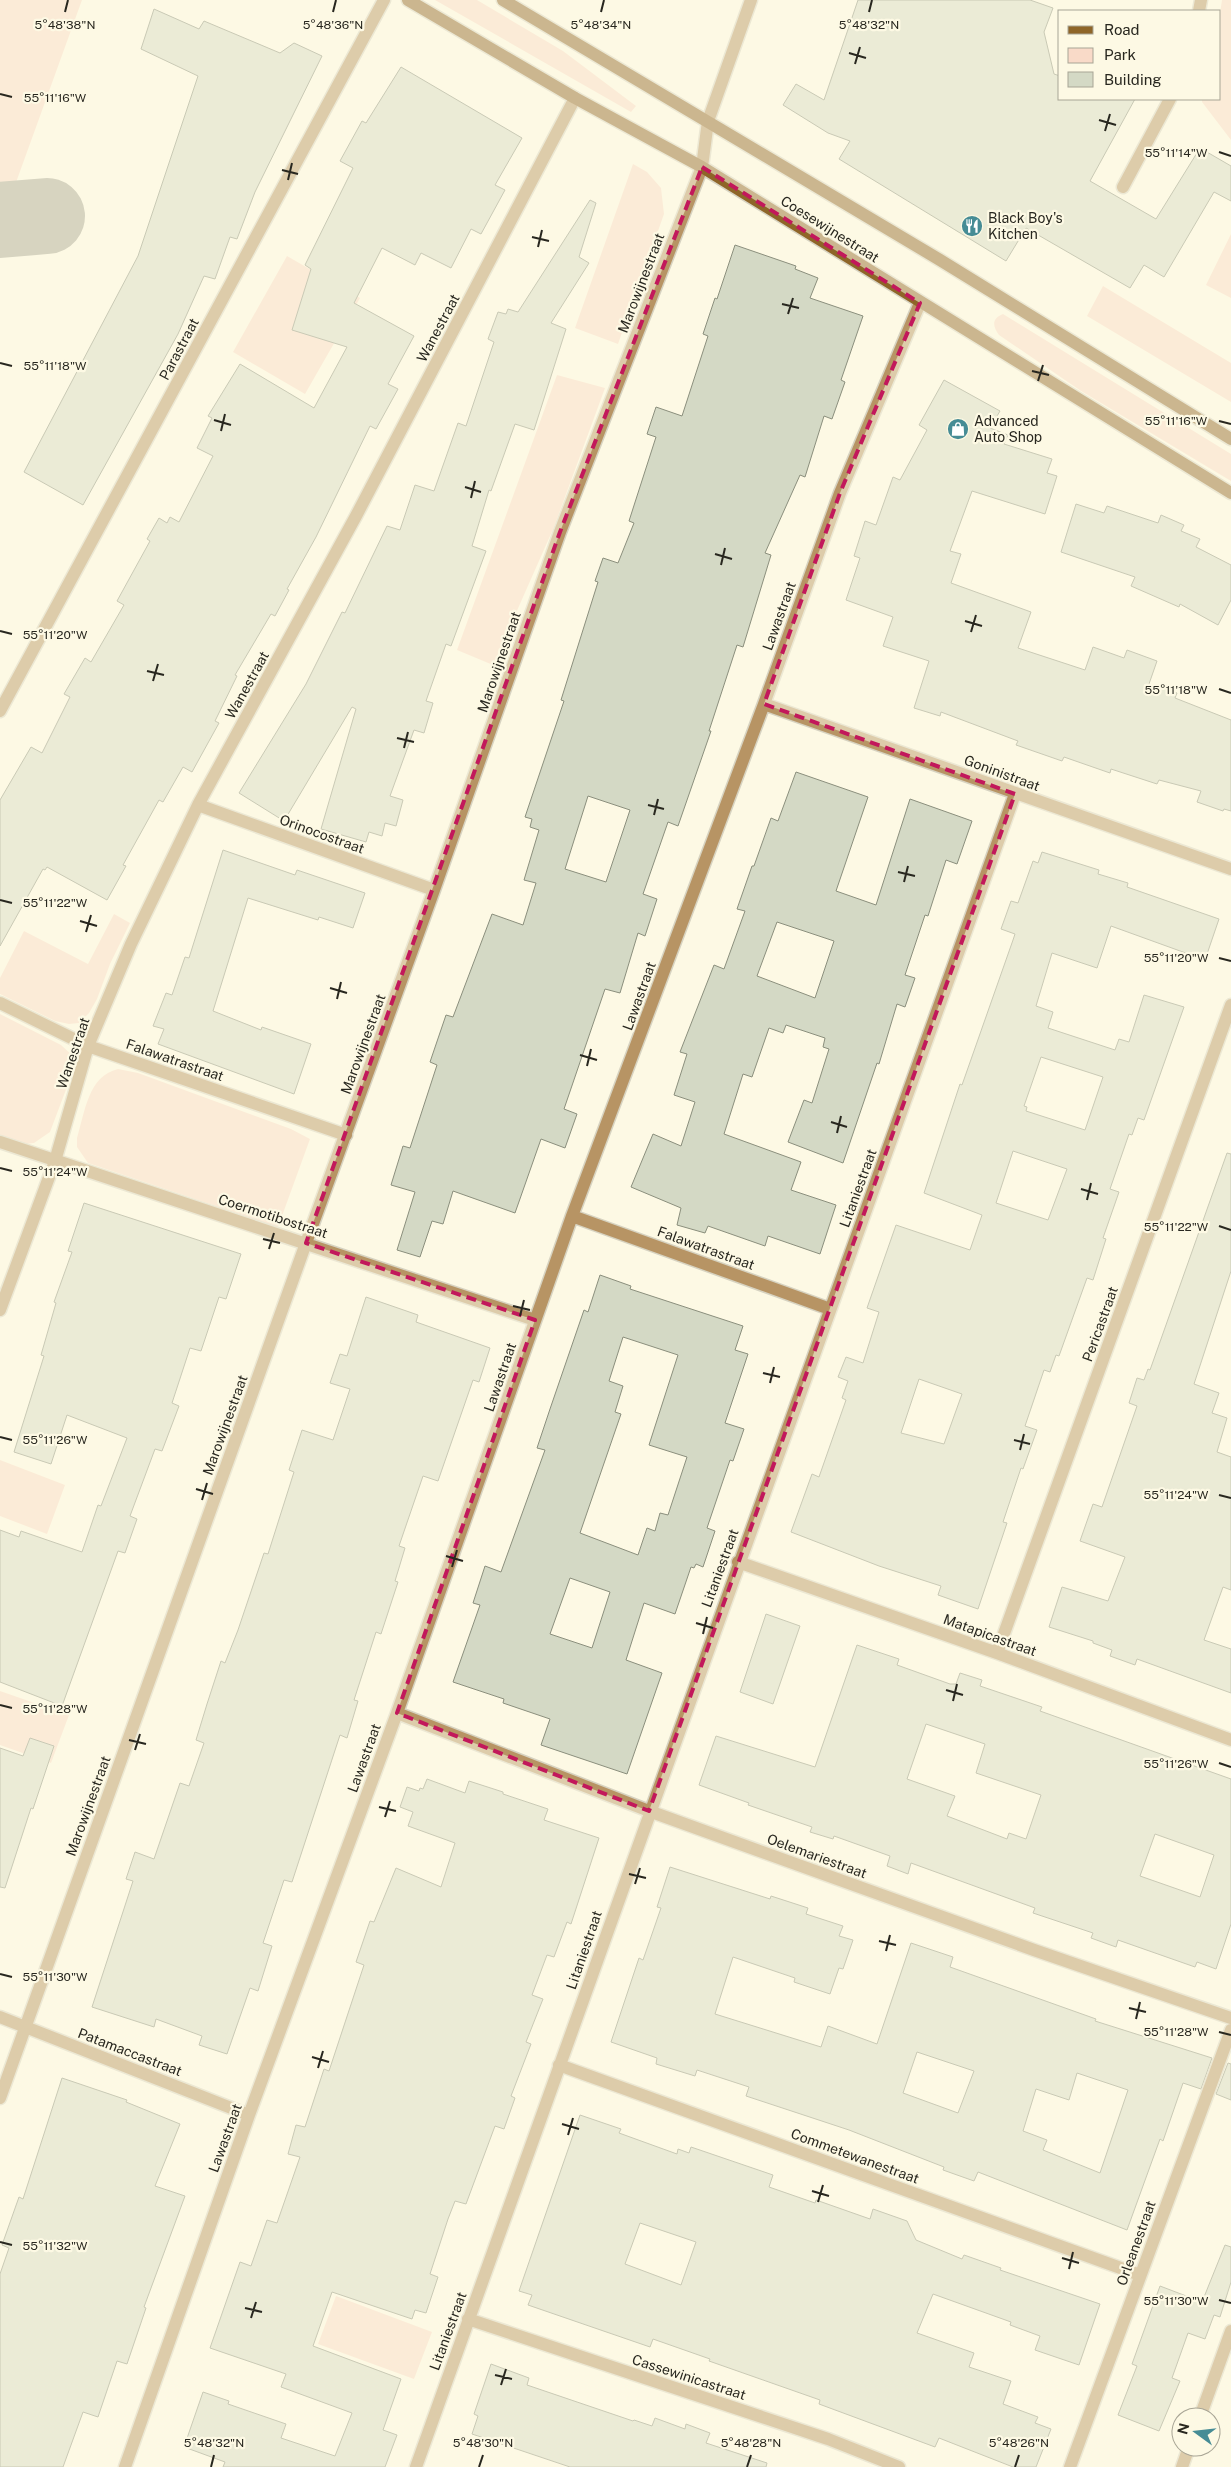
<svg xmlns="http://www.w3.org/2000/svg" width="1231" height="2467" viewBox="0 0 1231 2467" font-family="'Public Sans',sans-serif">
	<style>
		.green { fill: #f9dac8 }
		.lines { fill: none; stroke-linecap: round; stroke-linejoin: round }
		.taxiway { stroke: #a8a696; stroke-width: 76 }
		.building { fill: #d4d9c5; stroke: #8b8f7d; fill-rule: evenodd }
		.lane-casing { stroke: #d7d3c1; stroke-width: 15 }
		.street-casing { stroke: #d7d3c1; stroke-width: 15 }
		.secondary-casing { stroke: #d7d3c1; stroke-width: 15 }
		.lane { stroke: #b79464; stroke-width: 12 }
		.street { stroke: #b79464; stroke-width: 12 }
		.secondary { stroke: #8e6528; stroke-width: 12 }
		.marked { fill: none; stroke: #c2185b; stroke-width: 4; stroke-dasharray: 10 6; stroke-linejoin: round }
		.ticks { fill: none; stroke: #28271f; stroke-width: 2 }
		.labels { text-anchor: middle; stroke-width: 4.5; stroke-linejoin: round; paint-order: stroke }
		.poi-label { font-size: 14px; fill: #28271f; stroke: #fdf9e4; text-anchor: start }
		.street-label { font-size: 14px; fill: #28271f; stroke: #fdf9e4 }
		.ticks-label { font-size: 12px; text-anchor: middle; fill: #28271f; stroke: #fdf9e4; stroke-width: 4.5; stroke-linejoin: round; paint-order: stroke }
	</style>
	<rect width="100%" height="100%" fill="#fdf9e4"/>
	<!-- green -->
	<path class="green" d="M0 0H82L10 199 0 200Z
		M435 0H477L563 51 636 106 631 112Z
		M1222 0H1231V140L1202 102V99H1220V13Z
		M633 164 647 172 661 188 664 214 618 344 575 328Z
		M1231 234V298L1206 285Z
		M287 256 360 298 305 394 233 352Z
		M1103 286 1231 363V402L1087 316Z
		M1003 314 1231 454V481L1081 391 999 335C992 326 992 318 1003 314Z
		M557 375 605 388 554 527 493 665 457 650Z
		M114 914 130 923 110 964 97 999 89 1013 79 1023 69 1024 55 1021 0 994V978L24 931 88 964Z
		M0 1014 61 1045 73 1056V1071L50 1132 34 1143 25 1144 0 1135Z
		M118 1069 138 1073 291 1129 310 1139 278 1227 88 1163 77 1147V1138C85 1112 88 1076 118 1069Z
		M0 1460 65 1485 47 1534 0 1516Z
		M0 1691 69 1715 51 1763 0 1745Z
		M336 2296 432 2332 414 2379 318 2344Z"/>
	<g class="lines">
		<!-- taxiway -->
		<path class="taxiway" d="M0 220 47 216"/>
	</g>
	<!-- building -->
	<path class="building" d="M858 0H1030L1053 8 1044 32 1054 74 1060 76V99H1135L1090 181 1156 219 1200 148 1231 166V201L1214 192 1164 277 1144 265 1130 288 1026 228 1006 261 839 159 850 141 828 133 783 105 796 84 824 100Z
		M154 9 199 29 204 21 280 53 294 43 322 56 255 192 237 239 230 237 215 279 204 276 178 334 83 505 24 472 138 256 198 76 141 49Z
		M401 67 522 138 495 185 505 190 481 234 471 229 451 268 421 253 415 265 382 248 354 303 414 336 388 384 398 389 376 429 370 426 316 537 287 589 289 590 275 616 271 614 235 675 237 676 215 721 219 723 192 772 183 767 163 802 159 800 123 865 126 866 107 900 47 867 45 870 43 869 0 946V800L31 747 42 753 70 697 64 694 85 658 91 662 124 605 117 601 150 541 147 539 159 518 167 523 170 517 179 522 213 456 197 448 212 418 208 416 240 364 314 408 347 347 292 330 311 269 305 265 353 168 340 161 362 121 366 123Z
		M590 200 596 203 579 257 589 263 551 323 566 329 534 430 515 424 491 491 489 490 472 546 486 551 451 646 446 644 426 701 433 703 424 733 414 730 390 796 403 800 396 826 385 823 382 836 369 832 366 842 321 829 356 709 352 707 284 821 239 793 306 684 342 612 345 613 387 526 400 530 415 485 434 491 458 423 466 426 494 342 488 339 498 312 506 314 508 309 518 312Z
		M735 245 796 266 795 269 818 278 810 298 863 316 841 380 845 382 832 419 824 416 805 477 800 475 765 553 771 555 743 647 737 645 709 731H711L678 826 668 822 643 894 657 899 645 936 638 933 620 993 605 989 564 1109 577 1114 565 1148 541 1139 515 1213 453 1191 443 1224 432 1221 420 1257 397 1250 415 1192 391 1185 403 1146 410 1148 437 1065 430 1062 446 1015 453 1017 492 914 523 925 536 883 524 880 539 830 530 827 532 819 525 817 564 701 561 700 598 582 595 581 603 558 618 563 634 523 629 521 656 437 647 434 656 407 682 416 708 336 703 334 715 298 717 299ZM588 796 630 810 606 882 565 869Z
		M944 380 1000 411 990 428 1008 435 1004 444 1052 459 1047 473 1057 476 1045 514 972 491 950 551 961 554 951 583 1031 612 1018 648 1085 670 1093 647 1124 658 1127 650 1157 661 1149 684 1177 693 1175 698 1231 720V811L1224 809 1223 811 1197 802 1201 791 1159 780 1157 784 1111 769 1110 773 1064 757 1062 761 1016 745 1018 741 941 712 940 716 914 708 929 661 883 646 893 617 846 600 860 558 854 556 865 521 876 525 893 477 900 480 927 430 919 425Z
		M1076 504 1104 513 1107 506 1158 523 1161 515 1184 525 1181 531 1200 539 1196 547 1231 565V600L1218 625 1180 604 1179 607 1131 586 1135 577 1061 552Z
		M796 772 868 797 836 891 876 905 910 799 972 821 957 864 946 860 928 916 925 915 905 975 915 978 905 1007 897 1004 879 1064 877 1063 843 1163 788 1142 804 1100 812 1103 829 1049 823 1047 825 1038 786 1025 783 1033 769 1028 752 1077 743 1074 724 1134 801 1162 791 1190 836 1205 820 1254 768 1236 765 1246 708 1226 705 1233 677 1225 681 1208 631 1187 653 1134 681 1146 695 1102 674 1095 687 1054 680 1052 714 965 724 969 745 911 737 909 752 866H754L771 818 778 821ZM777 922 834 941 815 998 757 976Z
		M223 850 295 875 297 870 365 893 353 928 319 917 318 920 248 898 213 1011 261 1030 262 1027 311 1044 294 1094 158 1044 164 1029 153 1026 166 993 172 995 185 957 189 958Z
		M1042 852 1099 870 1098 874 1128 883 1127 887 1219 919 1205 960 1111 926 1097 968 1052 953 1036 1006 1053 1012 1048 1028 1115 1050 1119 1039 1129 1042 1144 995 1184 1007 1144 1120 1138 1118 1132 1135 1129 1134 1110 1189 1119 1192 1103 1238 1106 1239 1093 1280 1087 1278 1059 1356 1056 1355 1050 1372 1044 1370 1025 1426 1037 1430 1023 1469 1021 1468 1003 1522 1007 1523 978 1609 938 1595 941 1586 879 1566 791 1532 812 1474 819 1477 846 1400 842 1398 848 1381 838 1377 846 1357 863 1363 879 1312 867 1308 896 1225 970 1250 982 1215 924 1193 960 1084 962 1085 1013 940 1015 934 1001 929 1011 901 1018 903 1033 861 1038 863ZM1041 1057 1103 1077 1085 1130 1026 1111 1027 1107 1024 1106ZM1013 1151 1067 1169 1048 1220 996 1203ZM919 1379 962 1394 944 1444 901 1433Z
		M1227 1153 1231 1154V1271L1194 1384 1219 1393 1212 1413 1227 1418 1217 1452 1231 1457V1590L1223 1587 1204 1640 1231 1649V1693L1137 1659 1135 1665 1110 1656 1112 1650 1093 1643V1641L1049 1627 1062 1587 1108 1601 1125 1557 1080 1541 1093 1504 1102 1507 1137 1406 1129 1403 1137 1378 1144 1380 1148 1369 1150 1370Z
		M84 1203 241 1254 226 1299 219 1297 201 1351 190 1348 172 1403 179 1406 162 1451 155 1449 130 1516 137 1519 125 1553 118 1551 62 1706 0 1682V1530L19 1537 21 1531 82 1552 98 1505 101 1506 127 1438 67 1415 51 1464 14 1452 44 1356 41 1355 56 1303 54 1302 72 1252 68 1251Z
		M600 1275 631 1286 630 1289 743 1326 735 1350 748 1354 725 1423 744 1429 733 1461 730 1460 707 1528 715 1531 703 1567 696 1564 694 1568 691 1567 675 1614 644 1603 626 1660 662 1673 627 1774 541 1745 550 1719 503 1703 504 1699 453 1682 480 1605 473 1603 485 1566 501 1572 545 1450 537 1448 550 1409 584 1310 588 1312ZM623 1337 678 1355 649 1445 687 1457 668 1515 660 1513 655 1531 647 1528 638 1555 580 1533 621 1414 615 1412 623 1386 609 1381ZM570 1578 610 1592 592 1648 550 1634Z
		M366 1297 418 1315 416 1322 490 1348 479 1382 473 1380 438 1481 423 1476 399 1546 405 1548 395 1581 398 1582 381 1634 376 1632 354 1700 358 1701 347 1738 340 1735 292 1882 284 1880 263 1943 272 1946 258 1991 250 1988 227 2054 199 2045 202 2036 156 2019 154 2027 92 2007 133 1881 126 1879 135 1852 154 1859 180 1783 189 1786 204 1743 196 1740 207 1704 221 1661 225 1663 238 1630 264 1553 268 1554 294 1472 289 1470 302 1430 333 1440 350 1389 330 1383 340 1354 347 1356Z
		M766 1614 800 1626 773 1704 740 1692Z
		M857 1645 899 1659 897 1665 950 1684H956L960 1673 982 1680 980 1686 1042 1707 1040 1711 1231 1779V1924L1216 1969 1197 1962 1195 1967 1118 1940 1116 1947 1091 1938 1093 1933 1033 1913 1035 1908 911 1863 908 1874 887 1866 890 1856 834 1836 833 1839 810 1832 812 1827 748 1805 749 1803 699 1785 716 1736 815 1767ZM926 1724 985 1744 976 1773 1041 1795 1026 1839 1009 1833 1007 1839 947 1816 955 1796 907 1779ZM1155 1834 1214 1855 1200 1897 1140 1876Z
		M30 1738 54 1746 33 1809 31 1808 5 1888 0 1887V1748L23 1756Z
		M427 1779 465 1793 469 1781 503 1792V1794L548 1809 544 1820 599 1838 571 1924 567 1922 554 1957 547 1955 532 1995 543 1999 526 2042 531 2044 511 2096 515 2098 504 2129 495 2126 466 2204 455 2201 448 2219 430 2274 438 2277 426 2313 415 2310 412 2319 332 2292 313 2346 401 2379 383 2430 397 2435 385 2467H223L225 2462 184 2447 203 2392 229 2401 228 2404 286 2424 281 2438 335 2456 352 2413 281 2387 286 2374 210 2348 240 2262 251 2266 267 2220 277 2223 300 2157 288 2154 296 2125 305 2127 324 2069 329 2071 364 1965 356 1962 370 1921 374 1922 396 1868 441 1887 455 1843 408 1826 413 1812 400 1807 407 1787 419 1791 420 1788 423 1789Z
		M670 1867 770 1899 771 1896 808 1908 806 1914 843 1926 839 1936 853 1940 843 1969 839 1968 830 1994 794 1982 795 1978 733 1957 715 2014 821 2047 828 2026 877 2044 911 1943 953 1957 950 1967 1096 2019 1095 2021 1212 2058 1201 2089 1183 2083 1163 2141 1160 2139 1127 2230 978 2172 974 2181 943 2170 944 2167 849 2130 746 2096 749 2087 697 2070 695 2076 656 2064 657 2058 611 2042 639 1958 643 1960 661 1908 657 1907ZM917 2052 974 2071 958 2113 903 2093ZM1077 2073 1128 2090 1100 2173 1043 2150 1047 2140 1023 2131 1036 2089 1069 2100Z
		M1228 2063 1231 2064V2100L1216 2094Z
		M62 2078 127 2100 126 2102 180 2124 155 2186 185 2196 144 2307 146 2308 127 2364 117 2361 98 2417 83 2412 63 2467H0V2274L9 2248 2 2245 19 2197 23 2199Z
		M580 2115 621 2129 619 2133 677 2154 678 2149 689 2153 691 2147 773 2175 769 2187 815 2203 816 2200 870 2219 873 2209 907 2221 916 2240 962 2259 964 2255 1001 2268 1000 2270 1100 2304 1079 2365 1035 2350 1040 2336 1010 2325 1011 2322 933 2294 917 2333 974 2353 969 2367 1011 2381 1003 2404 1038 2417 1035 2423 1051 2429 1036 2467H1013L939 2438 935 2447 819 2404 820 2400 709 2361 710 2359 653 2339 650 2347 528 2305 532 2295 519 2291ZM640 2223 696 2242 681 2285 625 2264Z
		M1225 2245 1231 2247V2282L1220 2317 1214 2315 1205 2339 1188 2333 1172 2378 1180 2381 1159 2431 1118 2415 1137 2366 1132 2364 1160 2286 1202 2302Z
		M491 2364 529 2378 527 2385 633 2421 634 2420 652 2426 655 2418 685 2429 686 2424 710 2433 706 2443 767 2463 766 2467H570L472 2434 478 2416 474 2414Z"/>
	<g class="lines">
		<!-- lane casing -->
		<g class="lane-casing">
			<path id="lane" d="M1199 11 1201 0
				M1123 187 1170 99"/>
		</g>
		<!-- street casing -->
		<g class="street-casing">
			<path id="street" d="M764 704 1231 869
				M0 711 384 0
				M198 805 434 890
				M0 1003 88 1046 346 1135
				M0 1142 535 1320
				M572 1216 830 1309
				M0 1310 55 1161 88 1046 131 944 198 805 356 516 575 98
				M738 1562 997 1653 1231 1740
				M997 1653 1231 1005
				M397 1713 649 1811 1034 1950 1231 2018
				M0 2017 249 2115
				M559 2065 1140 2275
				M0 2098 306 1243 434 890 560 532 702 167 708 121 751 0
				M468 2319 828 2439 899 2467
				M1200 2417 1231 2331
				M125 2467 249 2115 397 1713 572 1216 764 704 840 493 920 303
				M416 2467 1015 794
				M1070 2467 1231 2030
				M1182 2467 1189 2447"/>
		</g>
		<!-- secondary casing -->
		<g class="secondary-casing">
			<path id="secondary" d="M408 0 575 98 702 167 1231 493
				M503 0 940 260 1231 439"/>
		</g>
		<!-- lane -->
		<use href="#lane" class="lane"/>
		<!-- street -->
		<use href="#street" class="street"/>
		<!-- secondary -->
		<use href="#secondary" class="secondary"/>
	</g>
	<!-- marked area -->
	<path d="M0 0H1231V2467H0ZM702 167 920 303 840 493 764 704 1015 794 649 1811 397 1713 535 1320 306 1243 560 532Z" fill="#fdf9e4" fill-opacity=".55" fill-rule="evenodd"/>
	<path class="marked" d="M702 167 920 303 840 493 764 704 1015 794 649 1811 397 1713 535 1320 306 1243 560 532Z"/>
	<!-- ticks -->
	<path class="ticks" d="M65 12 68 0M333 12 336 0M601 12 604 0M869 12 872 0M849 53 866 58M855 64 860 47M0 94 12 97M1099 120 1116 125M1105 131 1110 114M1219 152 1231 156M282 170 298 174M288 180 292 163M532 237 549 241M538 247 542 230M782 304 799 308M788 314 793 298M0 363 12 366M1032 371 1049 375M1038 381 1043 365M214 420 231 425M1219 421 1231 424M221 431 225 414M465 487 481 492M471 498 475 481M715 554 732 559M721 565 725 548M965 621 982 626M0 631 12 634M971 632 976 615M147 671 164 675M153 681 158 664M1219 689 1231 693M397 738 414 742M404 748 408 732M648 805 664 809M654 815 658 799M898 872 915 876M904 882 908 866M0 900 12 903M80 921 97 926M86 932 91 915M1219 958 1231 961M330 988 347 993M337 999 341 982M580 1055 597 1060M587 1066 591 1049M831 1122 847 1127M837 1133 841 1116M0 1168 12 1171M1081 1189 1098 1194M1087 1200 1091 1183M1219 1226 1231 1230M263 1239 280 1243M269 1249 274 1233M513 1306 530 1310M520 1316 524 1300M763 1373 780 1377M770 1383 774 1367M0 1437 12 1440M1014 1440 1030 1444M1020 1450 1024 1434M196 1489 213 1494M1219 1495 1231 1498M202 1500 207 1483M446 1556 463 1561M452 1567 457 1550M696 1623 713 1628M703 1634 707 1617M946 1690 963 1695M953 1701 957 1684M0 1705 12 1708M129 1740 146 1744M135 1750 140 1734M1219 1763 1231 1767M379 1807 396 1811M385 1817 390 1801M629 1874 646 1878M635 1884 640 1868M879 1941 896 1945M886 1951 890 1935M0 1974 12 1977M1129 2008 1146 2012M1136 2019 1140 2002M1219 2032 1231 2035M312 2057 329 2062M318 2068 323 2051M562 2124 579 2129M568 2135 573 2118M812 2191 829 2196M818 2202 823 2185M0 2242 12 2245M1062 2258 1079 2263M1069 2269 1073 2252M1219 2300 1231 2303M245 2308 262 2312M251 2318 256 2302M495 2375 512 2379M501 2385 506 2369M211 2467 214 2455M479 2467 483 2455M747 2467 751 2455M1015 2467 1019 2455"/>
	<!-- icons -->
	<defs>
		<g id="restaurant-disc" transform="scale(1.125)"><circle r="9.5" fill="#468c95" stroke="#fdf9e4"/><path d="M-5-6h1v4h1v-4h1v4h1v-4h1v5L-1.5 .5V6h-2V.5L-5-1ZM5-6V6H3V1.5H1.5Q1.5-4 5-6Z" fill="#fff"/></g>
		<g id="shop-disc" transform="scale(1.125)"><circle r="9.5" fill="#468c95" stroke="#fdf9e4"/><path d="M-5-2.5h2.3a2.7 3.5 0 0 1 5.4 0H5L5.5 6h-11ZM-1.5-2.5h3a1.5 2.3 0 0 0-3 0Z" fill="#fff"/></g>
	</defs>
	<g fill-rule="evenodd">
		<use href="#restaurant-disc" x="972" y="226"/>
		<use href="#shop-disc" x="958" y="429"/>
	</g>
	<g class="labels">
		<!-- poi labels -->
		<g class="poi-label">
			<text x="988" y="223">Black Boy's<tspan x="988" dy="16">Kitchen</tspan></text>
			<text x="974" y="426">Advanced<tspan x="974" dy="16">Auto Shop</tspan></text>
		</g>
		<!-- street labels -->
		<g class="street-label">
			<text transform="translate(830 229) rotate(32)" y="5">Coesewijnestraat</text>
			<text transform="translate(641 283) rotate(-69)" y="5">Marowijnestraat</text>
			<text transform="translate(438 328) rotate(-62)" y="5">Wanestraat</text>
			<text transform="translate(179 349) rotate(-62)" y="5">Parastraat</text>
			<text transform="translate(779 616) rotate(-70)" y="5">Lawastraat</text>
			<text transform="translate(499 662) rotate(-71)" y="5">Marowijnestraat</text>
			<text transform="translate(247 685) rotate(-61)" y="5">Wanestraat</text>
			<text transform="translate(1002 773) rotate(20)" y="5">Goninistraat</text>
			<text transform="translate(322 834) rotate(20)" y="5">Orinocostraat</text>
			<text transform="translate(639 996) rotate(-70)" y="5">Lawastraat</text>
			<text transform="translate(363 1044) rotate(-70)" y="5">Marowijnestraat</text>
			<text transform="translate(73 1053) rotate(-71)" y="5">Wanestraat</text>
			<text transform="translate(175 1060) rotate(19)" y="5">Falawatrastraat</text>
			<text transform="translate(858 1188) rotate(-70)" y="5">Litaniestraat</text>
			<text transform="translate(273 1216) rotate(18)" y="5">Coermotibostraat</text>
			<text transform="translate(706 1248) rotate(20)" y="5">Falawatrastraat</text>
			<text transform="translate(1100 1324) rotate(-70)" y="5">Pericastraat</text>
			<text transform="translate(500 1377) rotate(-71)" y="5">Lawastraat</text>
			<text transform="translate(225 1425) rotate(-70)" y="5">Marowijnestraat</text>
			<text transform="translate(720 1568) rotate(-70)" y="5">Litaniestraat</text>
			<text transform="translate(990 1635) rotate(20)" y="5">Matapicastraat</text>
			<text transform="translate(364 1758) rotate(-70)" y="5">Lawastraat</text>
			<text transform="translate(88 1806) rotate(-70)" y="5">Marowijnestraat</text>
			<text transform="translate(817 1856) rotate(20)" y="5">Oelemariestraat</text>
			<text transform="translate(584 1950) rotate(-71)" y="5">Litaniestraat</text>
			<text transform="translate(130 2052) rotate(21)" y="5">Patamaccastraat</text>
			<text transform="translate(225 2138) rotate(-70)" y="5">Lawastraat</text>
			<text transform="translate(855 2156) rotate(20)" y="5">Commetewanestraat</text>
			<text transform="translate(1136 2243) rotate(-70)" y="5">Orleanestraat</text>
			<text transform="translate(448 2331) rotate(-70)" y="5">Litaniestraat</text>
			<text transform="translate(689 2377) rotate(18)" y="5">Cassewinicastraat</text>
		</g>
	</g>
	<g class="ticks-label">
		<text x="65" y="29">5°48'38"N</text>
		<text x="333" y="29">5°48'36"N</text>
		<text x="601" y="29">5°48'34"N</text>
		<text x="869" y="29">5°48'32"N</text>
		<text x="55" y="102">55°11'16"W</text>
		<text x="1176" y="157">55°11'14"W</text>
		<text x="55" y="370">55°11'18"W</text>
		<text x="1176" y="425">55°11'16"W</text>
		<text x="55" y="639">55°11'20"W</text>
		<text x="1176" y="694">55°11'18"W</text>
		<text x="55" y="907">55°11'22"W</text>
		<text x="1176" y="962">55°11'20"W</text>
		<text x="55" y="1176">55°11'24"W</text>
		<text x="1176" y="1231">55°11'22"W</text>
		<text x="55" y="1444">55°11'26"W</text>
		<text x="1176" y="1499">55°11'24"W</text>
		<text x="55" y="1713">55°11'28"W</text>
		<text x="1176" y="1768">55°11'26"W</text>
		<text x="55" y="1981">55°11'30"W</text>
		<text x="1176" y="2036">55°11'28"W</text>
		<text x="55" y="2250">55°11'32"W</text>
		<text x="1176" y="2305">55°11'30"W</text>
		<text x="214" y="2447">5°48'32"N</text>
		<text x="483" y="2447">5°48'30"N</text>
		<text x="751" y="2447">5°48'28"N</text>
		<text x="1019" y="2447">5°48'26"N</text>
	</g>
	<!-- legend -->
	<rect x="1058" y="10" width="162" height="90" fill="#fdf9e4" stroke="#a8a595"/>
	<rect x="1068" y="26" width="25" height="8" fill="#8e6528" stroke="#a8a595"/>
	<text x="1104" y="35" font-size="15" fill="#28271f">Road</text>
	<rect x="1068" y="48" width="25" height="15" fill="#f9dac8" stroke="#a8a595"/>
	<text x="1104" y="60" font-size="15" fill="#28271f">Park</text>
	<rect x="1068" y="72" width="25" height="15" fill="#d4d9c5" stroke="#a8a595"/>
	<text x="1104" y="85" font-size="15" fill="#28271f">Building</text>
	<!-- north arrow -->
	<g transform="translate(1196 2432) rotate(285)"><circle r="24" fill="#fdf9e4" stroke="#a8a595"/>
	<path d="M0-4L9 19L0 12L-9 19Z" fill="#468c95"/>
	<text y="-8" font-size="14" font-weight="bold" text-anchor="middle" fill="#28271f">N</text>
	</g>
</svg>
